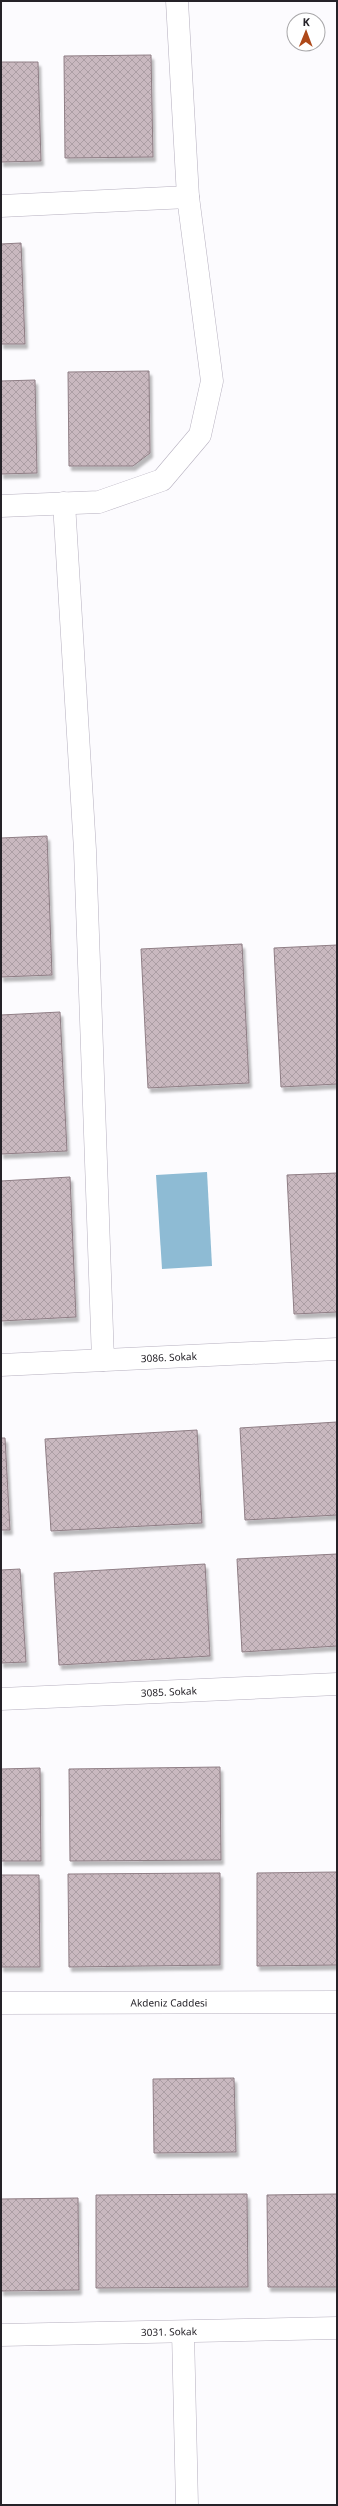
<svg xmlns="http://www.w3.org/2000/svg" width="338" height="2506" viewBox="0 0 338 2506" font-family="'Noto Sans',sans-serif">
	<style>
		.water { fill: #8ebbd4 }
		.building { fill: url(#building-cross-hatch); stroke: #8f7e85; filter: url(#shadow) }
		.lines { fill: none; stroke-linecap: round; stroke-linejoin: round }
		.minor-casing { stroke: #b6b0bf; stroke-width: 23 }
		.minor { stroke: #fff; stroke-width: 22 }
		.labels { text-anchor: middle; stroke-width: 3; stroke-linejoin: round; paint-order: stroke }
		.street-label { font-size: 10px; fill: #252228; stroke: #fff }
	</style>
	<defs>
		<pattern id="building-cross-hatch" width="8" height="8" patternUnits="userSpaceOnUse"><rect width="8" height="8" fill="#c9b8bf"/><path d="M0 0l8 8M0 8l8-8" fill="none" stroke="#ac9ea4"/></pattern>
		<filter id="shadow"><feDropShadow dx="2.5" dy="4.5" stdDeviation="1" flood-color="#0004"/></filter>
	</defs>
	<rect width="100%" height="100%" fill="#fcfbfe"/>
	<!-- water -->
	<path class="water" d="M207 1172 212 1266 162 1269 156 1175Z"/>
	<!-- building -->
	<path class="building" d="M151 55 153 157 65 158 64 56Z
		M1 62H38L41 161 1 162Z
		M21 243 25 344H1V244Z
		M149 371 150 453 133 466H69L68 372Z
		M35 380 37 473 1 474V381Z
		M47 836 52 975 1 977V838Z
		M242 944 249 1083 148 1088 141 949Z
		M337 945V1084L281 1087 274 948Z
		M60 1012 67 1151 1 1154V1015Z
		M337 1173V1312L294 1314 287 1175Z
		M70 1177 76 1317 1 1321V1181Z
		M337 1422V1515L245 1520 240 1428Z
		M197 1430 202 1523 51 1531 45 1439Z
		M1 1438H5L10 1530H1Z
		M337 1554V1646L242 1652 237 1559Z
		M205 1564 210 1656 59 1665 54 1573Z
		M20 1569 26 1662 1 1663V1570Z
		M220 1767 221 1860 70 1861 69 1769Z
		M40 1768 41 1861H1V1769Z
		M337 1872V1965L257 1966V1873Z
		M220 1873V1965L69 1967 68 1874Z
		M1 1875H39L40 1967H1Z
		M234 2078 236 2152 154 2153 153 2079Z
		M247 2194 248 2287 96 2288V2195Z
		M337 2194V2287H268L267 2195Z
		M78 2198 79 2290 1 2291V2199Z"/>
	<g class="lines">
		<!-- minor casing -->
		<g class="minor-casing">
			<g id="minor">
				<path d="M1 206 188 197 177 1"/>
				<path d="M64 503 85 850 103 1360"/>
				<path d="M1 506 99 502 162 480 200 435 212 381 188 197"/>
				<path id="s1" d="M1 1365 337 1349"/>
				<path id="s2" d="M1 1699 337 1684"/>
				<path id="s3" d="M1 2003 337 2002"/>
				<path d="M183 2332 187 2505"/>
				<path id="s4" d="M1 2335 337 2328"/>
			</g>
		</g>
		<!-- minor -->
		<use href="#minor" class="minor"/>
	</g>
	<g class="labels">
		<!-- street labels -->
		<g class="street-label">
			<text dy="4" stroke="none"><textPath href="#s1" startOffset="168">3086. Sokak</textPath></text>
			<text dy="4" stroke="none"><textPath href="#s2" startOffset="168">3085. Sokak</textPath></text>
			<text dy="4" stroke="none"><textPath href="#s3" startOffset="168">Akdeniz Caddesi</textPath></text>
			<text dy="4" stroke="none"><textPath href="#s4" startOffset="168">3031. Sokak</textPath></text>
		</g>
	</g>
	<!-- border -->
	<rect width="338" height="2506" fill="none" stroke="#252228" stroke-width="4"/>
	<!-- north arrow -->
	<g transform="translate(306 32) rotate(1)"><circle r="19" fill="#ffffff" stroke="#a8a7a9"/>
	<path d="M0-3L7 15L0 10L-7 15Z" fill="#ae4919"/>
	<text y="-6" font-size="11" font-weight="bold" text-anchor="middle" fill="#252228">K</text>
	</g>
</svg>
